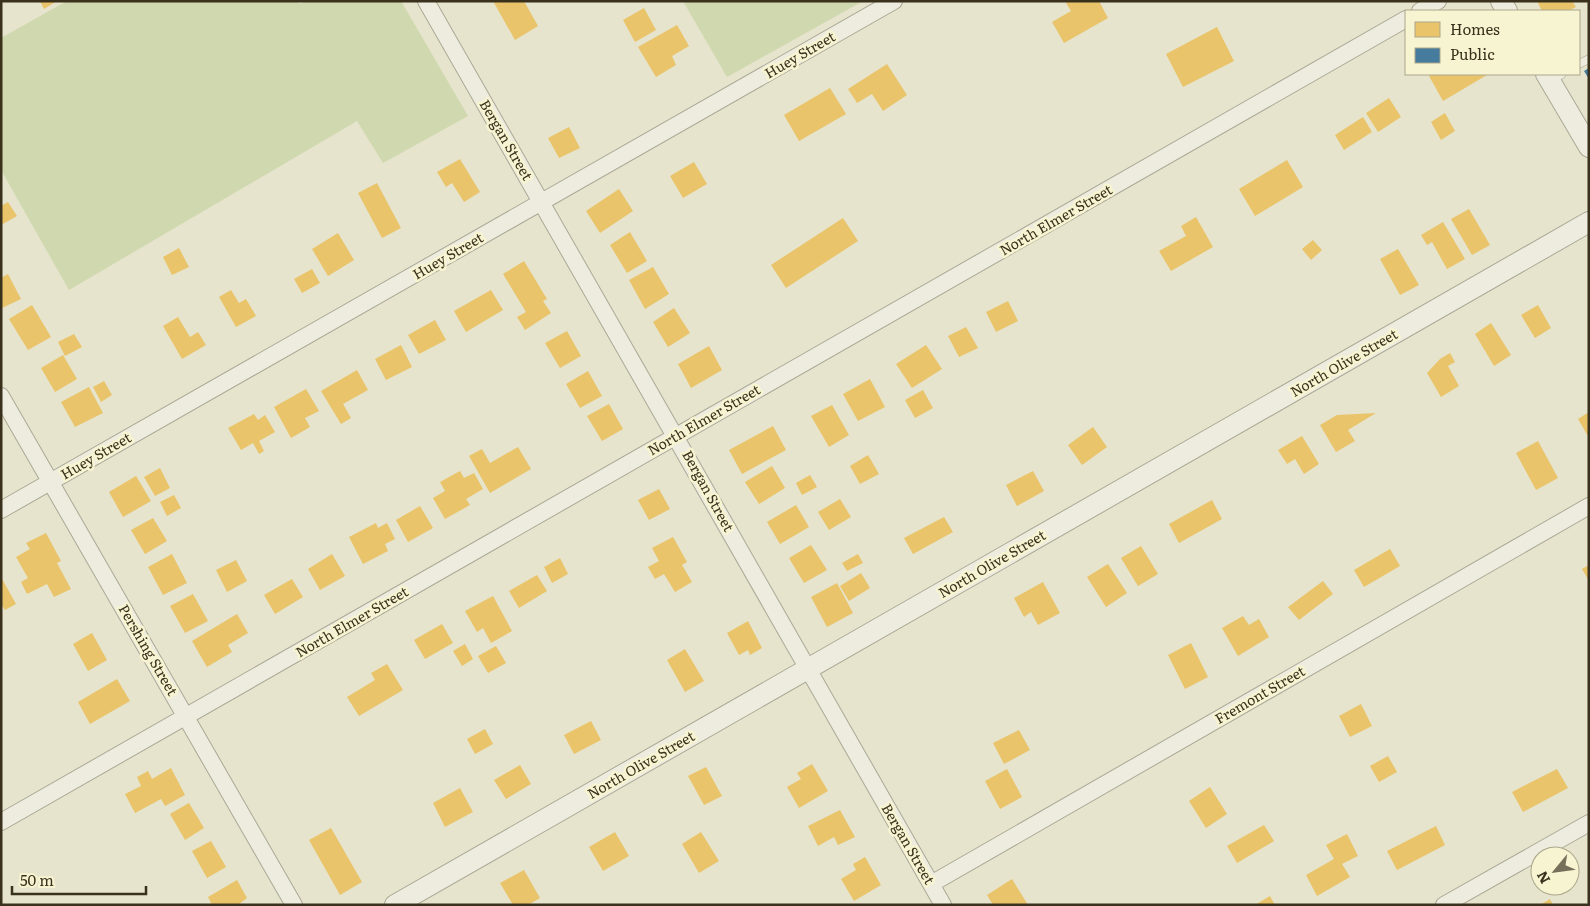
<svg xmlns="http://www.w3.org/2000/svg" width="1590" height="906" viewBox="0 0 1590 906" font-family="Literata,serif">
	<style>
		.green { fill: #cfd8ae }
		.homes { fill: #e9c46a }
		.public { fill: #457b9d }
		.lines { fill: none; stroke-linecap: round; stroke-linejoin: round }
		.service-casing { stroke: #aba896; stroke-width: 9 }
		.minor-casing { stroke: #aba896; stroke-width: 18 }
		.tertiary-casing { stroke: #aba896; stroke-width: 22 }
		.service { stroke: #edecde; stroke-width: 8 }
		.minor { stroke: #edecde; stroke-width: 16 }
		.tertiary { stroke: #edecde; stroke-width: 20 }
		.labels { text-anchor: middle; stroke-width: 5; stroke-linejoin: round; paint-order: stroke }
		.street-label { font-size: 14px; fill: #3a311d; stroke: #f7f4d2 }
	</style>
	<rect width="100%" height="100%" fill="#e6e4cc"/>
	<!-- green -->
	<path class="green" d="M67 1H298L300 4 305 1H401L468 116 383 163 357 121 69 290 1 170V38Z
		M683 1H863L727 77Z"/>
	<!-- homes -->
	<path class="homes" d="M40 1H57L44 9Z
		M493 1H524L538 26 515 40Z
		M1069 1H1099L1108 18 1064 43 1052 22 1071 11 1066 3Z
		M1537 1H1572L1576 7 1568 11H1542Z
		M644 8 656 30 635 42 623 20Z
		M677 25 689 46 672 56 676 65 656 77 638 47Z
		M1217 27 1234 61 1183 87 1166 54Z
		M887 64 907 95 883 111 872 94 857 103 848 89Z
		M1433 74H1486L1487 75 1443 101 1429 76Z
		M830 88 846 114 799 141 784 115Z
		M1389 98 1401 117 1378 132 1366 113Z
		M1445 113 1455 131 1441 140 1431 122Z
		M1363 117 1372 132 1344 150 1335 135Z
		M569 127 580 148 559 158 548 138Z
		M460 159 480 192 464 202 452 183 446 187 437 172Z
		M1287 160 1303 187 1255 216 1239 189Z
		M694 162 707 184 683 198 670 176Z
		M377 183 401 228 382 238 358 193Z
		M619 189 633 211 600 233 586 211Z
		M8 202 17 216 1 225V206Z
		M1469 209 1490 245 1472 255 1451 219Z
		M1196 217 1213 247 1171 271 1159 251 1186 236 1181 226Z
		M843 218 858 241 786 288 771 265Z
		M1443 222 1465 259 1447 269 1432 242 1427 245 1421 235Z
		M630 232 647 261 627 273 610 245Z
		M338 233 354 260 328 276 312 249Z
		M1313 240 1322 250 1311 260 1302 249Z
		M179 248 189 267 172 275 163 257Z
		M1398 249 1419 285 1400 295 1380 259Z
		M524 261 547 299 543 301 551 313 525 330 517 317 526 312 503 274Z
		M653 267 669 294 645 309 629 280Z
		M312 269 320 283 302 293 294 279Z
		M8 274 21 299 2 308 1 278Z
		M231 290 239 303 246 299 256 316 236 327 219 297Z
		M491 290 503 310 466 332 454 311Z
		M1008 301 1018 321 996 332 986 312Z
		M32 305 51 337 28 350 9 319Z
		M1538 305 1551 328 1535 338 1521 315Z
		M674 308 690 333 668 347 653 322Z
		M178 317 190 337 198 332 206 345 182 359 163 326Z
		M435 320 446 340 419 354 408 335Z
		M1491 323 1511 355 1494 366 1475 334Z
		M966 327 978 348 959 357 948 336Z
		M567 331 581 356 560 368 545 343Z
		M74 334 82 347 65 356 58 342Z
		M401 345 412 367 386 380 375 359Z
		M926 345 942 369 912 388 896 364Z
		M709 346 722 370 691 388 678 364Z
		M1450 353 1455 362 1448 366 1459 386 1441 397 1427 373 1440 359Z
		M63 355 77 379 55 392 41 368Z
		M357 370 368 390 343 404 351 418 341 424 321 391Z
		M588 371 602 396 580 408 566 384Z
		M870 379 885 407 858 421 843 394Z
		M104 381 112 395 101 402 93 387Z
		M89 387 103 413 75 427 61 402Z
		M306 389 319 411 305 418 310 427 291 438 274 407Z
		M923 390 933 408 915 418 905 400Z
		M609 404 623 429 602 441 587 416Z
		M832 405 849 435 829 447 811 416Z
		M1589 412V438L1578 419Z
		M1376 413 1348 430 1355 441 1336 452 1320 425 1337 415Z
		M254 414 258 420 265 415 275 432 259 441 264 451 259 454 253 443 241 450 228 428Z
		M773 426 786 450 742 474 729 450Z
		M1093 427 1107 447 1082 465 1068 445Z
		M1302 436 1319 464 1304 474 1295 459 1287 464 1278 450Z
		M1538 441 1558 478 1536 490 1516 453Z
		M518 447 531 469 490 493 469 456 482 449 490 463Z
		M868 455 879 474 860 484 850 466Z
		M772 466 785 488 759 504 745 482Z
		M160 468 170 488 155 496 144 477Z
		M460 471 464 478 474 473 483 489 466 499 470 505 445 519 433 498 445 491 440 482Z
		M1033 471 1044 491 1017 506 1006 485Z
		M810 475 817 487 802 495 796 483Z
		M136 476 151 501 123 517 109 492Z
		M659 489 670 509 649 520 638 500Z
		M174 495 181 508 167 516 160 502Z
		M840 499 851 517 829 530 818 512Z
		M1212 500 1222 519 1179 543 1169 524Z
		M796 505 809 527 780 544 767 522Z
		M420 506 433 528 408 542 396 520Z
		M944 517 953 532 913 554 904 538Z
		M153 518 167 541 145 554 131 530Z
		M376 523 378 528 387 523 395 539 385 544 388 551 363 564 349 537Z
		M46 533 61 561 57 563 71 589 54 597 47 584 27 594 21 582 28 578 16 557 30 549 26 543Z
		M673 537 687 562 682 565 692 582 675 592 664 574 655 579 648 567 659 561 652 548Z
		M811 545 827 570 804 583 789 558Z
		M1141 546 1158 574 1138 586 1121 558Z
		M1390 549 1400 566 1364 587 1354 570Z
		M172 554 187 583 163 595 148 567Z
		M332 554 345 576 320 590 308 569Z
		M858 554 863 563 847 571 842 563Z
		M560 558 568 574 552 583 544 567Z
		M236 560 247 581 227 592 216 570Z
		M1108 564 1127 593 1106 607 1087 577Z
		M1589 565V581L1582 569Z
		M861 573 870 588 849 601 840 586Z
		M537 575 547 591 519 608 509 591Z
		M1 577 16 604 5 610 1 604Z
		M292 579 303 597 275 614 264 595Z
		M1323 581 1333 594 1299 620 1288 607Z
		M1043 582 1060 613 1038 625 1031 612 1024 617 1014 598Z
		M837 583 853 613 827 627 811 597Z
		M193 594 208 621 185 633 170 606Z
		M493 596 512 631 491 643 483 628 477 632 465 611Z
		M237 614 248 633 228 645 232 652 207 667 192 641Z
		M1243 616 1249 625 1259 619 1269 637 1238 656 1222 628Z
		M748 621 762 648 750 655 748 650 739 655 727 633Z
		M442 624 453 643 425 659 414 640Z
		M92 633 107 660 88 671 73 644Z
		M1191 643 1208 677 1185 689 1168 655Z
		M465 644 473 659 462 666 453 651Z
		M496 646 506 663 488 673 478 656Z
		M685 649 704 681 685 692 667 660Z
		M387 664 403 690 359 716 347 697 375 680 371 673Z
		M117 679 130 701 90 724 78 702Z
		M1361 704 1372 726 1350 737 1339 716Z
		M591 721 601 740 574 754 564 735Z
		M485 729 493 744 475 754 467 739Z
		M1019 730 1030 750 1004 764 993 743Z
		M1388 756 1397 772 1379 782 1370 766Z
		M812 764 828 791 799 808 787 787 801 779 797 773Z
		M520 765 531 784 506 799 494 780Z
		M706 767 722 796 704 805 688 776Z
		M171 768 185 795 165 806 161 799 135 813 125 794 141 786 137 777 148 771 152 779Z
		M1007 769 1022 797 1000 809 985 781Z
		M1557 769 1568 788 1523 812 1512 792Z
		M1210 787 1227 814 1206 828 1189 801Z
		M460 788 473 812 445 827 433 803Z
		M189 803 204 828 185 840 170 814Z
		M840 810 855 837 838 845 834 837 818 846 808 826Z
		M1264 825 1274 841 1237 863 1227 846Z
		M1436 826 1445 845 1397 870 1387 851Z
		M331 828 362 882 340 895 309 840Z
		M615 832 629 856 603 871 589 847Z
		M701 832 719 861 699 873 682 844Z
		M1347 834 1358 856 1342 864 1350 877 1317 896 1306 875 1334 859 1326 845Z
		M211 841 226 867 207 878 192 851Z
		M865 857 881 885 854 901 841 879 856 870 853 864Z
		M524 870 540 898 528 905H513L500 883Z
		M1012 879 1028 905H993L987 895Z
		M237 880 247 898 238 905H212L208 897Z
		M1270 896 1275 905H1255Z
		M1550 899 1553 905H1540Z"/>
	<!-- public -->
	<path class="public" d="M1589 68V79L1584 71Z"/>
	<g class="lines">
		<!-- service casing -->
		<g class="service-casing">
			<path id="service" d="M1579 64 1589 59
				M1550 81 1562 74"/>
		</g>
		<!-- minor casing -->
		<g class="minor-casing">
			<path id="minor" d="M426 1 943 905
				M1420 11 1438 1
				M1 396 294 905
				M1 510 894 1
				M1 822 1406 19
				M931 884 1589 506
				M1444 905 1589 823"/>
		</g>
		<!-- tertiary casing -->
		<g class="tertiary-casing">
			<path id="tertiary" d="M1501 1 1507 11
				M1546 74 1589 147
				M395 905 1589 222"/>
		</g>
		<!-- service -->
		<use href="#service" class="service"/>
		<!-- minor -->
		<use href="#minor" class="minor"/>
		<!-- tertiary -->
		<use href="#tertiary" class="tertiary"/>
	</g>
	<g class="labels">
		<!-- street labels -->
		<g class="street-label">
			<text transform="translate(800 55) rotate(-30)" y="5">Huey Street</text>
			<text transform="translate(506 140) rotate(60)" y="5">Bergan Street</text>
			<text transform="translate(1056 220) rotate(-30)" y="5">North Elmer Street</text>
			<text transform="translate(448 256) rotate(-30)" y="5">Huey Street</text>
			<text transform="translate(1344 363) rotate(-30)" y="5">North Olive Street</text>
			<text transform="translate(704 420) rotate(-30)" y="5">North Elmer Street</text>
			<text transform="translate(96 456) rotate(-30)" y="5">Huey Street</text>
			<text transform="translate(708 491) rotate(61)" y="5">Bergan Street</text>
			<text transform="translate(992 564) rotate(-30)" y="5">North Olive Street</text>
			<text transform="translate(352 622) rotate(-30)" y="5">North Elmer Street</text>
			<text transform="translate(148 650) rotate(60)" y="5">Pershing Street</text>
			<text transform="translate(1260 695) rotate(-30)" y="5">Fremont Street</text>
			<text transform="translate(641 765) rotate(-30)" y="5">North Olive Street</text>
			<text transform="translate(908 844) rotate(60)" y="5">Bergan Street</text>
		</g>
	</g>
	<!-- border -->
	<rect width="1590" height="906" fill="none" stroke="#3a311d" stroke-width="5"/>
	<!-- legend -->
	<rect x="1405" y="10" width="175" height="65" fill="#f7f4d2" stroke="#aba68a"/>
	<rect x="1415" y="22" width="25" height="15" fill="#e9c46a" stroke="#aba68a"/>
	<text x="1450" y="35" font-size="15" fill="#3a311d">Homes</text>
	<rect x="1415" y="48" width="25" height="15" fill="#457b9d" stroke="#aba68a"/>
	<text x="1450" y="60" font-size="15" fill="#3a311d">Public</text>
	<!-- north arrow -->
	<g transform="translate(1555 871) rotate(241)"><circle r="24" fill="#f7f4d2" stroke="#aba68a"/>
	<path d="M0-4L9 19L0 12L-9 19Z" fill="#76705a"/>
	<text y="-8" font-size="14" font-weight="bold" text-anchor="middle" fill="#3a311d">N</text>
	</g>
	<!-- scale -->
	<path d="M12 886v8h134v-8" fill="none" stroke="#3a311d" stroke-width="2.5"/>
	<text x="20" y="886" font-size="15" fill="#3a311d" stroke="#f7f4d2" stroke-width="4" paint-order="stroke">50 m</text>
</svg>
